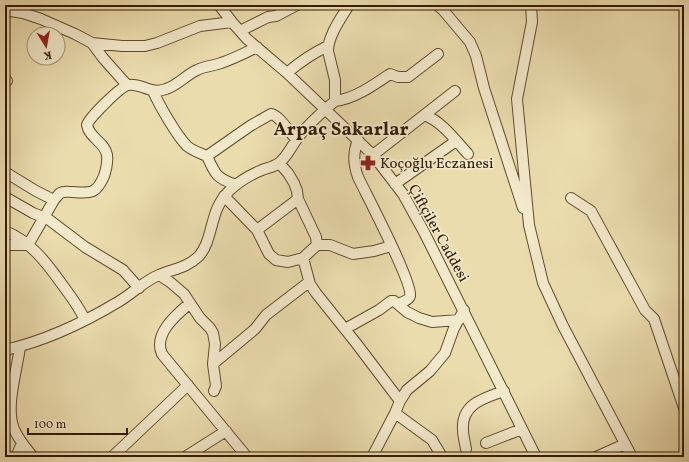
<svg xmlns="http://www.w3.org/2000/svg" width="689" height="462" viewBox="0 0 689 462" font-family="Vollkorn,serif">
	<style>
		.lines { fill: none; stroke-linecap: round; stroke-linejoin: round }
		.minor-casing { stroke: #604b2c; stroke-width: 12 }
		.minor { stroke: #f2e8ca; stroke-width: 10 }
		.labels { text-anchor: middle; stroke-width: 3.5; stroke-linejoin: round; paint-order: stroke }
		.poi-label { font-size: 15px; fill: #321b00; stroke: #f2e8ca; text-anchor: start }
		.street-label { font-size: 15px; fill: #321b00; stroke: #f2e8ca }
		.district-label { font-size: 19px; font-weight: bold; fill: #321b00; stroke: #f2e8ca }
	</style>
	<rect width="100%" height="100%" fill="#ebdcae"/>
	<filter id="stains"><feTurbulence type="fractalNoise" baseFrequency=".005" numOctaves="4"/><feColorMatrix values="0 0 0 0 .2 0 0 0 0 .09 0 0 0 0 .02 0 0 0 .5 -.17"/></filter>
	<radialGradient id="worn" r=".72"><stop offset=".6" stop-color="#630" stop-opacity="0"/><stop offset="1" stop-color="#630" stop-opacity=".3"/></radialGradient>
	<g class="lines">
		<!-- minor casing -->
		<g class="minor-casing">
			<path id="minor" d="M219 5 232 22 247 39 287 73 373 155 403 194 424 232 536 457
				M437 5 443 10 470 42 476 56 484 88 523 208
				M531 5 532 22 517 99 529 225 543 283 563 326 632 457
				M5 10 23 13 41 19 75 34 92 43 122 46H145L157 43 200 26 232 22
				M240 31 268 17 276 16 297 5
				M92 43 103 58 127 85
				M287 73C301 61 311 54 328 46
				M5 79 7 81
				M153 91C159 105 177 136 187 146 193 151 200 153 207 156L250 126 271 114C279 115 290 133 296 139
				M335 101C354 99 374 85 390 74L398 77H408L438 54
				M424 115C442 121 456 141 468 154
				M358 140C353 153 353 163 358 177 366 194 413 283 410 296 409 300 402 302 398 304
				M373 155 455 91
				M207 156C215 174 216 178 236 185
				M279 163 288 173 294 183 297 191 298 199 316 237 317 245 303 258 310 284 316 293 356 343 400 401
				M5 172 36 191 54 200C56 198 58 195 60 193 64 191 68 192 72 192 90 193 96 195 104 176 106 170 108 163 107 155 105 142 89 138 87 125 89 118 120 87 128 85 142 83 151 95 166 89 178 85 186 75 197 70 205 66 213 66 221 63 233 59 245 53 257 47
				M395 184 456 141
				M224 196 257 230 269 254 276 260 288 262 303 258
				M5 197 33 213 48 219 85 247 123 270 139 288
				M571 198 591 211 645 310 654 319 684 408
				M257 230 298 199
				M5 231C30 241 46 262 61 283 70 295 79 307 85 320
				M5 245H28
				M28 245 54 200
				M317 245H330L353 254 374 251 391 246
				M159 275 170 282 184 294 200 318 210 328 213 333 215 344 213 364 216 386 214 391
				M190 303C176 315 153 334 162 354L247 457
				M345 329 379 310 391 301H394L407 312 419 318 432 322 459 320
				M20 347C17 370 5 408 14 429 18 439 26 448 33 457
				M5 350C45 341 83 323 118 302 132 294 144 281 159 275 173 269 187 268 199 256 214 239 209 210 229 191 238 182 250 175 262 170 267 168 274 167 279 163 287 157 291 147 297 139 307 125 322 112 335 101V80L328 51C328 36 341 18 349 5
				M213 364 255 329 266 315 309 282
				M395 413 432 440 441 455
				M486 443 522 429
				M466 449C465 443 463 436 463 430 461 404 484 398 504 391
				M16 457 22 443
				M112 457 188 385
				M185 457 226 431
				M372 457 395 413 400 401 407 390 430 371 445 353 454 328 464 310
				M596 457 625 444"/>
		</g>
		<!-- minor -->
		<use href="#minor" class="minor"/>
	</g>
	<!-- icons -->
	<defs>
		<g id="pharmacy-bare" transform="scale(1.2)"><path d="M-2-6h4v4h4v4h-4v4h-4v-4h-4v-4h4Z" fill="#8f2418" stroke="#f2e8ca" stroke-width="2.5" paint-order="stroke"/></g>
	</defs>
	<g fill-rule="evenodd">
		<use href="#pharmacy-bare" x="368" y="163"/>
	</g>
	<g class="labels">
		<!-- poi labels -->
		<g class="poi-label">
			<text x="380" y="168">Koçoğlu Eczanesi</text>
		</g>
		<!-- street labels -->
		<g class="street-label">
			<text transform="translate(439 233) rotate(61)" y="5">Çiftçiler Caddesi</text>
		</g>
		<!-- district labels -->
		<g class="district-label">
			<text x="341" y="135">Arpaç Sakarlar</text>
		</g>
	</g>
	<!-- margin -->
	<rect width="689" height="462" fill="none" stroke="#ebdcae" stroke-width="20"/>
	<rect x="6" y="6" width="677" height="450" fill="none" stroke="#321b00" stroke-width="2"/>
	<rect x="10" y="10" width="669" height="442" fill="none" stroke="#321b00"/>
	<!-- north arrow -->
	<g transform="translate(46 46) rotate(169)"><circle r="19" fill="#f2e8ca" stroke="#a59679"/>
	<path d="M0-3L7 15L0 10L-7 15Z" fill="#8f2418"/>
	<text y="-6" font-size="11" font-weight="bold" text-anchor="middle" fill="#321b00">K</text>
	</g>
	<!-- scale -->
	<path d="M28 428v6h99v-6" fill="none" stroke="#321b00" stroke-width="2"/>
	<text x="34" y="428" font-size="12" fill="#321b00" stroke="#f2e8ca" stroke-width="3" paint-order="stroke">100 m</text>
	<rect width="100%" height="100%" filter="url(#stains)"/>
	<rect width="100%" height="100%" fill="url(#worn)"/>
</svg>
